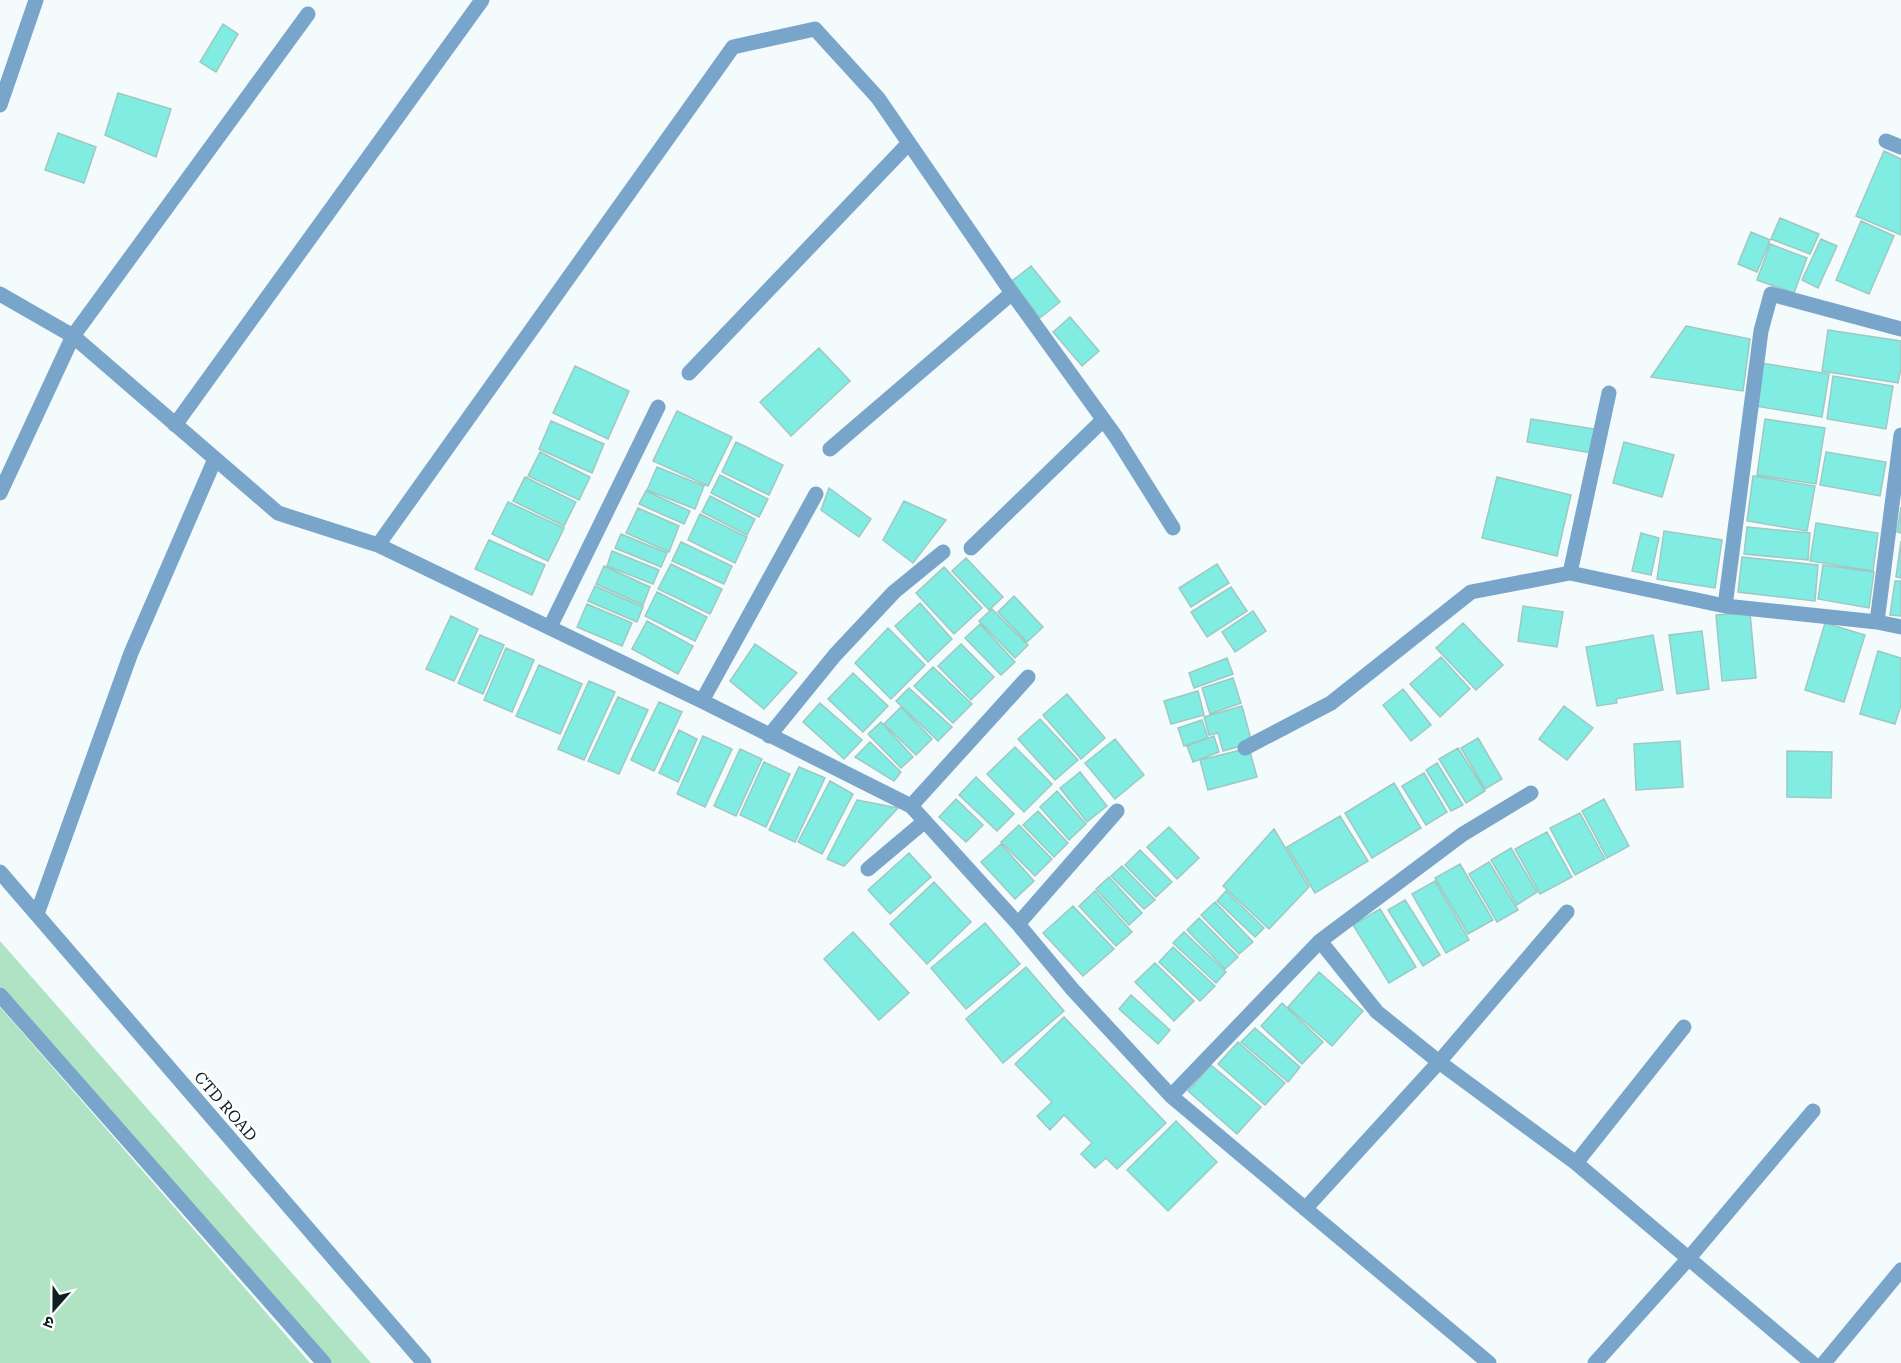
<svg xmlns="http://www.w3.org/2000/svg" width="1901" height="1363" viewBox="0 0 1901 1363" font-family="'Roboto Serif','Noto Sans Devanagari',serif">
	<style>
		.green { fill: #b0e3c4 }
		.building { fill: #81ece1; stroke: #a0c8c3; stroke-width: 1.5 }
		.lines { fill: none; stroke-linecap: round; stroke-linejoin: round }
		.minor { stroke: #79a5ca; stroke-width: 15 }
		.labels { text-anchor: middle; stroke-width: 4.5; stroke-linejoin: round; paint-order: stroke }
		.street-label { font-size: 16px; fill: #0e1e21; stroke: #fff }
	</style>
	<rect width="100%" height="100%" fill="#f3fbfd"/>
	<!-- green -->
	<path class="green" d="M0 941 371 1363H331L6 994 0 987Z
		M0 1007 310 1363H0Z"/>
	<!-- building -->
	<path class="building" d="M223 24 238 34 216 72 200 62Z
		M118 93 171 109 156 157 105 135Z
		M58 133 96 147 84 183 45 170Z
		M1884 151 1901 159V235L1856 216Z
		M1780 218 1819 234 1810 254 1771 239Z
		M1861 221 1894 236 1869 294 1836 280Z
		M1751 232 1770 240 1757 272 1738 264Z
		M1821 239 1837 246 1818 288 1802 280Z
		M1770 244 1807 258 1794 293 1757 280Z
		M1031 266 1060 302 1040 318 1012 281Z
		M1070 317 1099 351 1082 366 1053 332Z
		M1686 326 1750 339 1743 391 1651 377Z
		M1828 330 1901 341V368L1898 383 1822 371Z
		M819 348 850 381 791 436 760 402Z
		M1761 363 1829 374 1822 417 1755 406Z
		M575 366 629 391 608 439 553 413Z
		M1833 376 1893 386 1886 429 1827 419Z
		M677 411 732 437 708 486 653 461Z
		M1531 419 1595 429 1591 453 1527 442Z
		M1765 419 1825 428 1816 484 1757 475Z
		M551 421 604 444 592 473 539 449Z
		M736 442 783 465 769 495 722 472Z
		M1624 442 1674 455 1662 497 1613 483Z
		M540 452 590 477 579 500 528 476Z
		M1826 452 1886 462 1880 496 1820 485Z
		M657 467 704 486 695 509 647 490Z
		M720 475 768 499 759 517 711 493Z
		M1753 476 1815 486 1807 531 1747 521Z
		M525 477 576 502 564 526 513 501Z
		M1497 477 1571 495 1557 556 1482 538Z
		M829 488 871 519 859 537 821 510Z
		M646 491 690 511 684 524 639 504Z
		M710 496 755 519 747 535 702 512Z
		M904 501 946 520 913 563 883 540Z
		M508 502 564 528 548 561 492 534Z
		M1901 507V533L1897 532Z
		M638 508 679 526 669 552 626 533Z
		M700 514 747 537 735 563 688 540Z
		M1816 523 1878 533 1873 571 1810 561Z
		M1747 527 1810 533 1808 560 1744 554Z
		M1664 531 1722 540 1715 588 1657 579Z
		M1641 533 1659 538 1651 575 1632 571Z
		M621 534 667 553 661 567 615 548Z
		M489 540 545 565 532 595 475 569Z
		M1901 541V578L1896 577Z
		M681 542 732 566 724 584 672 561Z
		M612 551 659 570 653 584 607 566Z
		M1742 557 1818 565 1815 601 1738 592Z
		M966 558 1003 597 989 610 952 571Z
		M671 564 722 589 710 614 658 589Z
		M1217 564 1229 583 1191 607 1179 588Z
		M1823 565 1874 572 1869 608 1818 599Z
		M604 566 650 587 643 605 596 584Z
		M944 567 982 608 954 634 916 593Z
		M1895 581H1901V616L1890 615Z
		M595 586 643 607 637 622 588 601Z
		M1231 587 1247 611 1207 637 1191 612Z
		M657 592 707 617 695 641 645 616Z
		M1014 596 1043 627 1027 642 998 612Z
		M920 603 952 639 928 662 895 626Z
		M587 604 632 623 622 646 577 627Z
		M1523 606 1563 612 1557 647 1518 641Z
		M992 609 1028 645 1015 658 979 621Z
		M1253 611 1266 631 1235 652 1222 632Z
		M1750 613 1756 678 1722 681 1716 615Z
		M451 616 478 629 454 681 426 669Z
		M647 621 693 646 678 674 632 649Z
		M1463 623 1503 665 1476 690 1436 648Z
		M1825 623 1865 635 1844 702 1805 690Z
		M980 624 1015 662 1001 675 965 638Z
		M888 628 925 665 891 699 855 663Z
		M1702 631 1709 689 1677 694 1669 635Z
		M480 635 504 645 483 694 458 683Z
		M1653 635 1663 690 1616 699 1617 703 1597 706 1586 647Z
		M755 644 797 673 764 709 730 681Z
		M961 644 994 677 971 700 938 666Z
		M506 648 534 660 512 712 484 700Z
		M1878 651 1901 658V705L1895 724 1860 714Z
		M1441 657 1470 689 1440 717 1410 684Z
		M1227 658 1233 674 1194 688 1189 673Z
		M539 665 582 684 560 734 516 716Z
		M933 667 972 704 953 723 914 686Z
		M853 673 888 706 863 732 828 699Z
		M1233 678 1241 703 1210 714 1202 688Z
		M589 681 615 692 584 760 558 749Z
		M909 688 952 727 938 741 896 701Z
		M1403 689 1431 725 1411 741 1383 705Z
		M1198 691 1204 715 1171 724 1164 701Z
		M1067 694 1105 738 1081 759 1043 715Z
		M618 697 648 710 619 774 588 761Z
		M659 702 682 712 654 771 631 760Z
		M820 703 862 740 844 759 803 722Z
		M1242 706 1252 743 1223 751 1218 733 1209 735 1204 717Z
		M1564 706 1593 728 1567 760 1539 739Z
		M901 707 932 739 916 755 884 724Z
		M1040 719 1078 760 1055 780 1018 739Z
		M1202 720 1208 738 1184 746 1178 728Z
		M881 722 913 757 901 768 868 734Z
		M679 730 697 739 678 782 659 773Z
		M703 736 732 749 705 807 677 794Z
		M1214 736 1219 752 1193 762 1187 746Z
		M1478 738 1502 779 1485 789 1461 748Z
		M1115 739 1144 775 1115 799 1085 763Z
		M1680 741 1683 787 1636 790 1634 744Z
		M870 742 901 772 894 781 855 757Z
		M1015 747 1052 784 1024 812 987 774Z
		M1249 748 1257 777 1208 790 1200 760Z
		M1458 748 1485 791 1466 803 1439 759Z
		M740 749 762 759 736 816 714 806Z
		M1787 751 1832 752 1831 798 1787 797Z
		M764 762 790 774 766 827 740 815Z
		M1437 763 1463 805 1451 811 1426 770Z
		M799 767 825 778 795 842 769 830Z
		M1080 772 1107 806 1087 822 1060 788Z
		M1424 773 1447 812 1426 825 1402 786Z
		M976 777 1014 814 997 831 959 795Z
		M830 781 853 794 822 854 798 842Z
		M1394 783 1421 828 1372 858 1345 813Z
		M1057 791 1086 824 1069 840 1040 807Z
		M956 799 983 825 966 842 939 817Z
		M1604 799 1629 846 1607 858 1582 811Z
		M857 800 898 808 844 866 827 859Z
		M1038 811 1068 843 1054 857 1023 825Z
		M1580 813 1605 859 1575 875 1550 828Z
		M1340 816 1368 861 1315 893 1287 847Z
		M1019 825 1052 859 1035 876 1001 842Z
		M1169 827 1199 858 1177 879 1147 847Z
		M1274 829 1309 887 1269 929 1223 886Z
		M1547 832 1572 877 1540 894 1515 849Z
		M1001 844 1034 881 1015 899 981 862Z
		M1511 848 1537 892 1517 905 1491 860Z
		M1140 850 1172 882 1156 897 1125 865Z
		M909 853 931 877 890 914 868 890Z
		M1489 862 1518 910 1497 922 1469 874Z
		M1460 864 1493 920 1468 934 1435 878Z
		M1122 866 1155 900 1144 909 1111 876Z
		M1109 877 1142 913 1129 925 1096 889Z
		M1435 881 1469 940 1446 953 1412 894Z
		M934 882 971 922 927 964 890 924Z
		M1095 891 1132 932 1116 946 1079 906Z
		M1226 891 1264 928 1255 937 1217 901Z
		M1405 900 1440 955 1423 966 1388 910Z
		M1215 902 1253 942 1239 954 1201 915Z
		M1073 906 1114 949 1083 976 1043 933Z
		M1380 909 1416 967 1389 983 1353 925Z
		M1199 918 1238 957 1225 969 1187 930Z
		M985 923 1020 964 966 1009 931 968Z
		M853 932 909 993 879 1020 824 959Z
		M1184 932 1226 972 1216 983 1173 943Z
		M1173 947 1215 986 1200 1001 1159 962Z
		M1155 963 1194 1001 1174 1021 1135 982Z
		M1026 967 1064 1011 1003 1063 966 1019Z
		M1319 972 1363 1011 1332 1046 1288 1007Z
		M1131 995 1170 1030 1158 1044 1119 1009Z
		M1282 1003 1323 1042 1302 1064 1261 1026Z
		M1064 1017 1166 1123 1117 1169 1106 1158 1095 1168 1081 1154 1092 1143 1064 1115 1050 1130 1037 1116 1052 1102 1015 1064Z
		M1255 1028 1300 1067 1288 1082 1241 1042Z
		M1238 1042 1285 1083 1265 1105 1218 1064Z
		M1211 1065 1261 1107 1237 1134 1188 1091Z
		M1176 1121 1217 1162 1168 1211 1127 1170Z"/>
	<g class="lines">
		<!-- minor -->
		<path class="minor" d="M0 105 36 0
			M1886 141 1901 147
			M0 294 73 336 278 513 378 545 702 701 911 806 1018 924 1073 990 1171 1096 1489 1363
			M689 373 909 143
			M175 425 482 0
			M830 449 1012 293
			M0 493 73 336 308 14
			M378 545 733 47 815 29 878 98 1012 293 1116 437 1173 528
			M971 548 1103 420
			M1570 573 1609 393
			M1725 606 1761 331 1771 294 1901 329
			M1877 622 1901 435
			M550 627 658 407
			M702 701 816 494
			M769 736 835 655 894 592 943 552
			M1245 748 1331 703 1471 592 1570 573 1725 606 1877 622 1901 627
			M911 806 1028 677
			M868 869 925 821
			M0 872 424 1363
			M37 914 131 653 215 459
			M1018 924 1117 811
			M1320 941 1377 1012 1439 1062 1576 1163 1812 1363
			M0 995 324 1363
			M1171 1096 1320 941 1463 834 1531 793
			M1576 1163 1684 1027
			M1305 1209 1439 1062 1567 912
			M1595 1363 1689 1258 1813 1111
			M1824 1363 1901 1270"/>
	</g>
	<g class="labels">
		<!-- street labels -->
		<g class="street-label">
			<text transform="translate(226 1106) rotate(49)" y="6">CTD ROAD</text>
		</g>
	</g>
	<!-- north arrow -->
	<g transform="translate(54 1309) rotate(201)" stroke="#ffffff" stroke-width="4.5" paint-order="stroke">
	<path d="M0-4.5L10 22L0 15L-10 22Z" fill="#0e1e21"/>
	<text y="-9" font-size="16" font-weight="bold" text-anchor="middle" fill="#0e1e21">उ</text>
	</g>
</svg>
